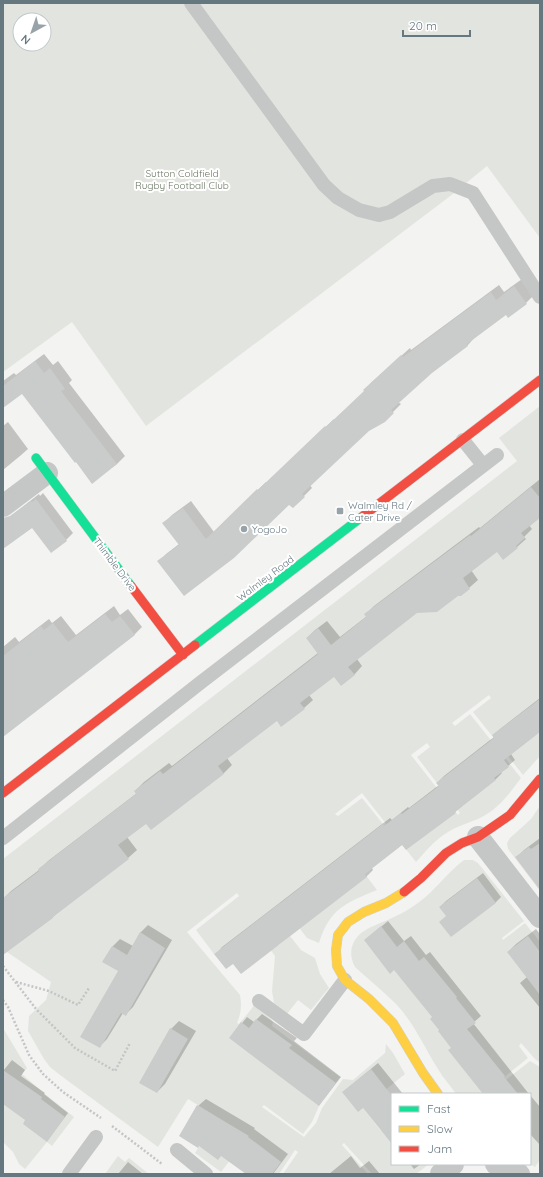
<svg xmlns="http://www.w3.org/2000/svg" width="543" height="1177" viewBox="0 0 543 1177" font-family="Quicksand,sans-serif">
	<style>
		.green { fill: #e2e5df; fill-rule: evenodd }
		.shadow { fill: #0003 }
		.building { fill: #cacccc }
		.lines { fill: none; stroke-linecap: round; stroke-linejoin: round }
		.fast-casing { stroke: #d0d1d1; stroke-width: 10 }
		.slow-casing { stroke: #d0d1d1; stroke-width: 10 }
		.jam-casing { stroke: #d0d1d1; stroke-width: 10 }
		.path { stroke: #c3c5c6; stroke-width: 2.5; stroke-dasharray: 2 2; stroke-linecap: butt }
		.lane { stroke: #c5c7c7; stroke-width: 14 }
		.street { stroke: #c5c7c7; stroke-width: 22 }
		.fast { stroke: #16e098; stroke-width: 9 }
		.slow { stroke: #ffcf43; stroke-width: 9 }
		.jam { stroke: #f24e42; stroke-width: 9 }
		.poi-dot { fill: #97a3a8; stroke: #fff; stroke-width: 1.5 }
		.labels { text-anchor: middle; stroke-width: 4; stroke-linejoin: round; paint-order: stroke }
		.park-label { font-size: 10px; fill: #6b7863; stroke: #fff }
		.poi-label { font-size: 10px; fill: #657880; stroke: #fff; text-anchor: start }
		.street-label { font-size: 10px; fill: #657880; stroke: #fff }
	</style>
	<rect width="100%" height="100%" fill="#f3f3f1"/>
	<!-- green -->
	<path class="green" d="M3 3H540V238L487 166 449 197 146 426 72 322 3 372ZM20 20H44V44H20Z
		M540 406V756L523 775 473 712 491 698 489 695 452 723 455 726 470 714 521 778C510 793 499 808 482 817 470 823 456 826 445 834 434 841 425 852 416 862L362 793 335 814 338 816 362 798 383 824 348 852 377 890C346 903 330 908 319 943L307 938 280 903 214 954 196 930 239 896 237 893 187 932 240 995C242 1006 241 1013 237 1023L239 1024 253 1007V1004L271 1019 273 1022 272 1026 340 1077 319 1106 312 1122 303 1134 264 1105 262 1107 304 1137 316 1123 322 1108 343 1079 353 1080 385 1053 386 1044 393 1053 405 1074 363 1108 381 1131 392 1122V1164H429L416 1174H372L344 1143 342 1145 368 1174H283L298 1152 295 1150 279 1174H272L281 1162 255 1142H244L221 1172 195 1153 217 1117 188 1099 158 1147 60 1075 50 1067 44 1059 28 1031 29 1016 46 1000 51 982 7 952 3 946V859L517 461 499 438ZM427 743 430 747 417 757 460 813 458 815 411 755Z
		M540 806V891L508 849 507 843 510 838 531 819Z
		M464 860H473L478 863 524 921 502 938 503 940 525 923 540 942V1063L535 1059 521 1043 519 1046 528 1058 483 1094H456C450 1085 443 1078 438 1069 424 1047 414 1023 396 1004 383 991 368 979 355 967 349 956 350 945 358 936 366 927 385 922 396 916 409 910 420 902 431 892 442 881 452 869 464 860Z
		M290 936 301 950 315 958 320 974 329 988 311 1010 298 1000 287 1014 274 1003 272 991 275 956 269 948 276 942 279 945Z
		M3 1028 27 1068 22 1074 45 1094 74 1117 52 1146 47 1142 25 1169 19 1164 13 1152 3 1142Z
		M530 1061 540 1067V1160L535 1167 530 1164V1094H488Z
		M118 1156 125 1162 129 1158 149 1174H105Z"/>
	<!-- shadow -->
	<path class="shadow" d="M522 279 534 295 526 303 506 314 475 337 468 345 431 372 398 402 401 404 384 421 368 430 310 485 312 488 293 507 289 503 159 562 166 554 179 544 164 523 172 515 191 501 214 532 266 482H267L334 419V420L365 391 372 382 410 348 411 350 499 285 504 292Z
		M44 354 53 365 58 361 72 380 69 383 125 456 117 464 92 482 22 392 3 407V381L14 373 16 375Z
		M8 422 28 449 20 456 3 470V426Z
		M540 479V516L529 525 532 529 524 537 526 539 517 547 497 551 471 570 478 580 461 595H457L417 612 357 659 362 666 354 675H334L309 695 313 700 304 708 277 720 227 758 232 765 224 773 151 828 147 822 127 837 137 850 128 858 60 910 53 917 3 945V899L11 891 39 870 48 861 137 793 135 791 144 782 169 763 172 766 318 653 307 638 315 630 327 621 340 637 367 616 366 614 374 606 479 527 480 528Z
		M43 493 73 533 66 540 33 527 3 548V522L39 494 40 496Z
		M114 606 120 615 128 609 142 627 134 635 3 736V647L15 637 19 642 49 619 52 623 61 616 76 635Z
		M540 698V731L511 754 515 760 501 772 502 773 495 780 462 806 455 812 406 849 403 844 372 868 373 870 367 876 242 972 233 962 216 954 222 947 390 818 392 820 408 807 409 808 439 785 437 783 444 776 494 737 493 735 500 729Z
		M540 838V877L517 857 524 850Z
		M483 873 501 897 495 903 447 916 440 907 446 901Z
		M388 921 404 941 411 936 426 955 430 952 481 1016 473 1023 529 1094H484L452 1048 433 1017 395 968 365 940Z
		M148 925 172 940 133 1007 126 1014 123 1013 107 1039 100 1046 120 971 112 947 120 939 133 946 140 933Z
		M536 929 540 934V1008L520 983 527 977 508 952 516 944Z
		M262 1014 297 1038 294 1041 341 1077 324 1099 230 1038 247 1017 254 1022Z
		M179 1021 196 1031 165 1084 157 1092 171 1029Z
		M12 1060 25 1070 21 1076 45 1093 44 1094 68 1113 50 1137 3 1102V1071Z
		M378 1063 403 1094H392V1142L363 1106 343 1092Z
		M530 1095 540 1107V1145L530 1134Z
		M206 1099 255 1128 254 1129 288 1154 273 1174H247L222 1155 200 1145 198 1106Z
		M351 1156 360 1168 369 1161 380 1174H329Z
		M128 1162 143 1174H118Z
		M410 1164H421L414 1169Z"/>
	<!-- building -->
	<path class="building" d="M514 286 527 304 508 318 506 315 467 344 468 346 432 373 391 410 394 413 385 422 369 431 302 494 305 497 293 508 289 505 234 558 184 596 157 561 179 545 162 523 183 508 206 539 257 489 258 490 325 426 326 427 364 391 363 390 401 355 403 357 491 292 496 300Z
		M35 361 44 373 50 368 65 389 61 391 117 464 92 484 76 462 75 463 22 394 3 408V386Z
		M531 487 540 498V518L521 533 525 538 516 546 518 548 503 560 497 552 463 578 470 589 461 596H458L437 612 417 613 348 667 355 675 341 686 334 677 300 703 305 709 281 727 277 721 218 766 224 774 151 830 146 824 118 845 129 859 53 917V918L3 955V898L39 871 38 869 136 794 134 791 160 771 163 774 318 654 306 638 318 628 331 645 366 617 364 614 470 535 471 536Z
		M36 499 67 541 51 553 32 528 3 549V518L10 516 31 501 32 502Z
		M105 614 112 622 120 616 135 635 3 737V656L41 626 44 630 53 623 68 642Z
		M540 699V732L504 760 509 767 494 778 496 780 455 812 456 813 406 850 402 845 365 874 367 877 241 974 233 964 226 969 214 954 383 824 384 826 401 813 402 814 439 786 436 783 494 738 492 735Z
		M540 843V890L515 857 529 847 531 849Z
		M477 878 496 903 451 937 439 922 446 916 439 907Z
		M381 926 397 947 404 941 419 961 424 957 457 997 456 998 476 1023 467 1029 505 1076 504 1077 518 1094H483L448 1050 451 1048 438 1031 439 1030 430 1019 432 1017 394 970 390 974 364 940Z
		M140 932 165 948 126 1016 121 1013 100 1048 80 1037 118 971 102 962 112 946 127 955Z
		M528 936 540 952V995L507 952Z
		M256 1019 292 1045 289 1048 336 1083 319 1106 229 1038 241 1022 249 1028Z
		M170 1028 188 1039 157 1093 139 1083Z
		M371 1069 392 1096V1144L363 1108 358 1112 342 1092Z
		M3 1070 42 1097 41 1099 65 1117 47 1142 23 1124 25 1120 3 1104Z
		M197 1105 249 1136 248 1137 281 1162 272 1174H246L221 1156 218 1160 199 1146 198 1148 179 1136Z"/>
	<g class="lines">
		<!-- fast casing -->
		<g class="fast-casing">
			<path id="fast" d="M36 458 131 586
				M195 645 363 516"/>
		</g>
		<!-- slow casing -->
		<g class="slow-casing">
			<path id="slow" d="M404 892 386 903 364 912 348 922 338 935 336 950 337 966 345 980 369 999 393 1023 423 1073 438 1094"/>
		</g>
		<!-- jam casing -->
		<g class="jam-casing">
			<path id="jam" d="M363 516 540 380
				M131 586 183 655
				M3 793 195 645
				M404 892 421 878 446 853 462 843 478 837 510 815 540 779"/>
		</g>
		<!-- path -->
		<path class="path" d="M3 966 36 1009 75 1048 115 1071 130 1043
			M16 982 49 991 78 1005 89 988
			M3 1000 8 1007 29 1055 43 1074 63 1092 101 1118
			M112 1126 162 1164"/>
		<!-- lane -->
		<path class="lane" d="M191 3 324 185 338 198 359 210 379 215 390 212 433 186 450 184 473 193 540 297
			M463 440 483 465
			M3 838 200 683 497 455
			M259 1001 304 1034 345 980
			M177 1150 206 1174
			M69 1174 96 1137"/>
		<!-- street -->
		<path class="street" d="M3 506 47 473
			M478 837 540 917
			M496 1164 519 1174
			M441 1174 453 1164"/>
		<!-- fast -->
		<use href="#fast" class="fast"/>
		<!-- slow -->
		<use href="#slow" class="slow"/>
		<!-- jam -->
		<use href="#jam" class="jam"/>
	</g>
	<!-- markers -->
	<g class="poi-dot">
		<rect x="336" y="507" width="8" height="8" rx="2"/>
		<circle cx="244" cy="529" r="4"/>
	</g>
	<g class="labels">
		<!-- park labels -->
		<g class="park-label">
			<text x="182" y="177">Sutton Coldfield<tspan x="182" dy="12">Rugby Football Club</tspan></text>
		</g>
		<!-- poi labels -->
		<g class="poi-label">
			<text x="348" y="509">Walmley Rd /<tspan x="348" dy="12">Cater Drive</tspan></text>
			<text x="252" y="533">YogoJo</text>
		</g>
		<!-- street labels -->
		<g class="street-label">
			<text transform="translate(115 564) rotate(53)" y="4">Thimble Drive</text>
			<text transform="translate(265 578) rotate(-37)" y="4">Walmley Road</text>
		</g>
	</g>
	<!-- border -->
	<rect width="543" height="1177" fill="none" stroke="#657880" stroke-width="8"/>
	<!-- legend -->
	<rect x="391" y="1093" width="140" height="72" fill="#ffffff" stroke="#c1c9cc"/>
	<rect x="399" y="1106" width="20" height="6" fill="#16e098" stroke="#c1c9cc"/>
	<text x="427" y="1113" font-size="12" fill="#657880">Fast</text>
	<rect x="399" y="1126" width="20" height="6" fill="#ffcf43" stroke="#c1c9cc"/>
	<text x="427" y="1133" font-size="12" fill="#657880">Slow</text>
	<rect x="399" y="1146" width="20" height="6" fill="#f24e42" stroke="#c1c9cc"/>
	<text x="427" y="1153" font-size="12" fill="#657880">Jam</text>
	<!-- north arrow -->
	<g transform="translate(32 32) rotate(220)"><circle r="19" fill="#ffffff" stroke="#c1c9cc"/>
	<path d="M0-3L7 15L0 10L-7 15Z" fill="#97a3a8"/>
	<text y="-6" font-size="11" font-weight="bold" text-anchor="middle" fill="#657880">N</text>
	</g>
	<!-- scale -->
	<path d="M403 30v6h67v-6" fill="none" stroke="#657880" stroke-width="2"/>
	<text x="409" y="30" font-size="12" fill="#657880" stroke="#ffffff" stroke-width="3" paint-order="stroke">20 m</text>
</svg>
